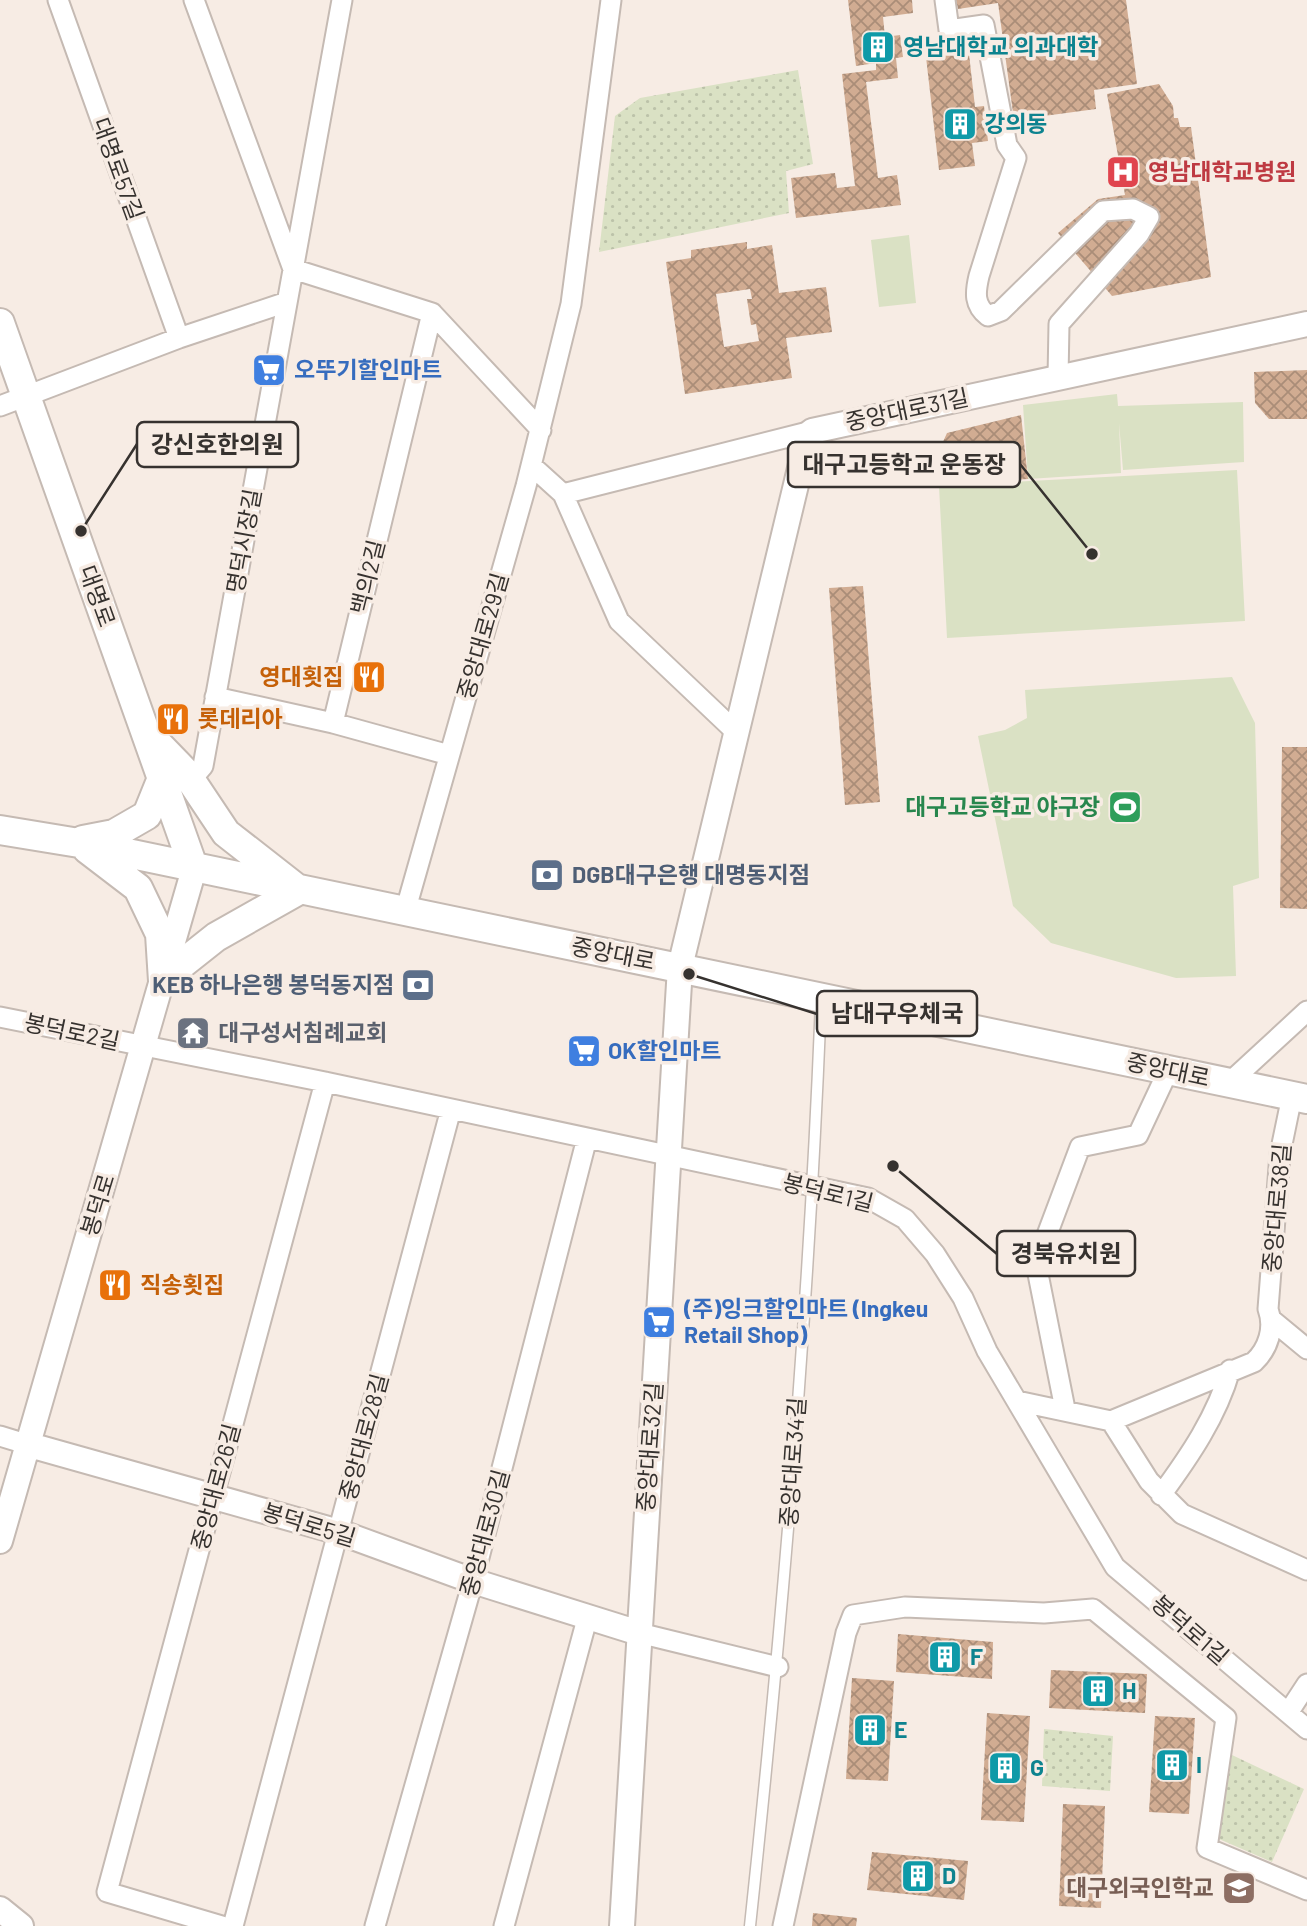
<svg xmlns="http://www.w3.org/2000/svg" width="1307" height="1926" viewBox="0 0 1307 1926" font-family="Barlow,'Noto Sans KR',sans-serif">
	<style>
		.grass { fill: #dae1c4 }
		.park { fill: url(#park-dots) }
		.building { fill: url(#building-cross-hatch); fill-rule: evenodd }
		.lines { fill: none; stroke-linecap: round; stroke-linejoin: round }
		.service-casing { stroke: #c5bab3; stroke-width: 13 }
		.minor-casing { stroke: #c5bab3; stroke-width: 23 }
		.tertiary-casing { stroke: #c5bab3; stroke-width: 28 }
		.secondary-casing { stroke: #c5bab3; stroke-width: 32 }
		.service { stroke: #fff; stroke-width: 10 }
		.minor { stroke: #fff; stroke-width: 19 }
		.tertiary { stroke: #fff; stroke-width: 24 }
		.secondary { stroke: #fff; stroke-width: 28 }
		.labels { text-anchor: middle; stroke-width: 7; stroke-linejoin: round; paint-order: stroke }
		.culture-label { font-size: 23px; font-weight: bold; fill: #0d838f; stroke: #f7ece4; text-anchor: start }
		.street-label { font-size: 23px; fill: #36322f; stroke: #f7ece4 }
		.health-label { font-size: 23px; font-weight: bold; fill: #be3a42; stroke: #f7ece4; text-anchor: start }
		.shop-label { font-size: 23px; font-weight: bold; fill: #366cbe; stroke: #f7ece4; text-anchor: start }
		.food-label { font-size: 23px; font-weight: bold; fill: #c56008; stroke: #f7ece4; text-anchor: start }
		.leisure-label { font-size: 23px; font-weight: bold; fill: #27864d; stroke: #f7ece4; text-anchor: end }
		.service-label { font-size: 23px; font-weight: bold; fill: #4e5e75; stroke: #f7ece4; text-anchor: start }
		.worship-label { font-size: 23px; font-weight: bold; fill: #5b616d; stroke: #f7ece4; text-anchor: start }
		.education-label { font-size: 23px; font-weight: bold; fill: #785e54; stroke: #f7ece4; text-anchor: end }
		.leader { fill: none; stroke: #36322f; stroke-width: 2.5 }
		.callout-dot { fill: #36322f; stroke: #f7ece4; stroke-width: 2.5 }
		.callout { fill: #f7ece4; stroke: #36322f; stroke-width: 2.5 }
		.callout-label { font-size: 24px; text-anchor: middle; font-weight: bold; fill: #36322f }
	</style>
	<defs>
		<pattern id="park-dots" width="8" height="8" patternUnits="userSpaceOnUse" patternTransform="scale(1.75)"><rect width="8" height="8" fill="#dae1c4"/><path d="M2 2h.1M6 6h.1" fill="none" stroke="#bcc2a9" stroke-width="1.8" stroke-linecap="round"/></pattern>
		<pattern id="building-cross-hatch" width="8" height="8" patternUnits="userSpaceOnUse" patternTransform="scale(1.75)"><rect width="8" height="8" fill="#d1ac92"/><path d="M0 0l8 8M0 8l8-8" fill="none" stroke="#aa8d78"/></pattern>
	</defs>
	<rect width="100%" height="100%" fill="#f7ece4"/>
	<!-- grass -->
	<path class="grass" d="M909 235 916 303 879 307 871 240Z
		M1117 394 1118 406 1243 402 1244 462 1123 470 1119 423 1121 473 1028 479 1023 405Z
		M1237 470 1245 621 947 638 939 486Z
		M1232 677 1255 723 1259 878 1233 886 1236 976 1176 978 1051 943 1013 906 978 736 1005 730 1027 718 1025 690Z"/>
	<!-- park -->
	<path class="park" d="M798 70 813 164 786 171 789 213 599 252 615 116 640 98Z
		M1044 1729 1113 1736 1110 1791 1042 1786Z
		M1232 1755 1304 1789 1272 1862 1219 1839Z"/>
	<!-- building -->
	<path class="building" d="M848 0H912L913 13 883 17 885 37 900 35 903 57 896 58 898 78 866 82 878 178 897 175 901 205 796 218 791 178 835 173 837 188 855 186 842 74 876 70V63L856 66Z
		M956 0H1126L1137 84 1094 90 1096 109 1014 120 998 3 958 9Z
		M968 45 975 107 984 106 988 141 972 143 975 166 939 170 926 57 942 55 941 48Z
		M1159 84 1173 106 1174 118H1178L1180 127H1191L1211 277 1112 296 1058 233 1098 199 1125 195 1107 94Z
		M747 242V249L772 245 779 293 826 287 832 332 786 338 792 378 685 394 666 262 691 258V250ZM750 289 752 299H747L751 325 756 324 759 341 724 347 716 294Z
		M1307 370V419H1269L1255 403 1254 372Z
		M1021 415 1028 479 941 485 942 444 947 433Z
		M863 586 880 802 845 805 829 588Z
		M1282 747H1307V909L1280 908Z
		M898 1634 993 1642 992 1679 896 1672Z
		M1051 1670 1147 1674 1145 1713 1049 1708Z
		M852 1678 894 1681 888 1781 846 1779Z
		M987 1713 1030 1716 1024 1822 981 1820Z
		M1155 1716 1195 1718 1189 1814 1149 1812Z
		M1063 1804 1105 1806 1101 1908 1059 1906Z
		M872 1852 968 1861 964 1900 867 1890Z
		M813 1913 857 1918 856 1926H812Z"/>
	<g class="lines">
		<!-- service casing -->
		<g class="service-casing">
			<path id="service" d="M750 1926C783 1618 809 1310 821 1000"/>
		</g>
		<!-- minor casing -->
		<g class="minor-casing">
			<path id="minor" d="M58 0 179 338
				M194 0 293 269 432 313 541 430
				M945 0 949 30 984 25 1007 145 1016 158 979 276C975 293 974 305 988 316L1001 311 1103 211 1133 209 1149 217 1139 234 1059 324 1058 378
				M0 406 179 338 287 302
				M532 466 563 494 619 621 736 732
				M563 494 812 431
				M215 697 333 723 449 755
				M333 723 432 313
				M191 780 203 766 342 0
				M405 912 526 486 571 304 611 0
				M0 1017 325 1082 868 1198 905 1219 935 1254 963 1298 987 1351 1115 1567 1307 1729
				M1229 1083 1307 1011
				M1272 1320 1307 1349
				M1017 1401 1111 1421 1149 1481 1182 1514 1307 1570
				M1065 1409 1036 1264 1080 1147 1138 1135 1168 1071
				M1111 1421 1254 1362C1268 1349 1275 1328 1268 1309L1280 1154 1292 1096
				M0 1436 26 1444
				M1161 1495C1189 1457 1217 1416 1230 1370
				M639 1633 778 1667
				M1288 1713 1307 1684
				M222 1926 107 1892 325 1082
				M233 1926 451 1109
				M375 1926 473 1581 587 1138
				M504 1926 587 1619
				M783 1926 846 1633 853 1615 905 1607 1044 1613 1093 1609 1226 1718 1207 1848 1307 1890"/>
		</g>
		<!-- tertiary casing -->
		<g class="tertiary-casing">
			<path id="tertiary" d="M26 1444 339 1532 473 1581 639 1633
				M0 1541 194 869
				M0 1909 21 1926
				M622 1926 680 967 808 435 812 431 1307 324"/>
		</g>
		<!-- secondary casing -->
		<g class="secondary-casing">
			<path id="secondary" d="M0 323 194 869
				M153 739 186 773 226 833 299 890 216 937 163 979
				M0 830 79 843 1307 1099
				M83 840 114 834 147 815 162 778
				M87 849 138 888 160 934 163 981"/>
		</g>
		<!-- service -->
		<use href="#service" class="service"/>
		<!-- minor -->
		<use href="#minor" class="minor"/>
		<!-- tertiary -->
		<use href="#tertiary" class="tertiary"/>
		<!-- secondary -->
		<use href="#secondary" class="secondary"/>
	</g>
	<!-- icons -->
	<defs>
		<g id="building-square" transform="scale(1.75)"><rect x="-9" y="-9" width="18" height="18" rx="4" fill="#0f9aa8" stroke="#f7ece4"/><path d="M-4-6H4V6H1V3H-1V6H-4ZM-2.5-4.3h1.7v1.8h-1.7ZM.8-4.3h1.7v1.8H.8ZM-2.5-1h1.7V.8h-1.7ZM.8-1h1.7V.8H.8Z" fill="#fff"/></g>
		<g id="hospital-square" transform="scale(1.75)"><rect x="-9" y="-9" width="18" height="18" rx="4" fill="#e0444e" stroke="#f7ece4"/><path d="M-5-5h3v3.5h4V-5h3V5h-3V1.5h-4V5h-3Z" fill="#fff"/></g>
		<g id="supermarket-square" transform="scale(1.75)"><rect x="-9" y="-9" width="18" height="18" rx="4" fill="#3f7fe0" stroke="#f7ece4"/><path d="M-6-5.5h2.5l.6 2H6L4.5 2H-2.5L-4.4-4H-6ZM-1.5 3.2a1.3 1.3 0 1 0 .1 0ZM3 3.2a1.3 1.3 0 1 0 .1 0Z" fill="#fff"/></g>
		<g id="restaurant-square" transform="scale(1.75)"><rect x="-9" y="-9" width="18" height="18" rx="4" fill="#e8710a" stroke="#f7ece4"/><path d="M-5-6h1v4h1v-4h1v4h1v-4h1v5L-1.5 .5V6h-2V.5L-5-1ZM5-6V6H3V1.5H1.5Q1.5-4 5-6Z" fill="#fff"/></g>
		<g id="stadium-square" transform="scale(1.75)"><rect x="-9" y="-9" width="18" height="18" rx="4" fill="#2e9e5b" stroke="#f7ece4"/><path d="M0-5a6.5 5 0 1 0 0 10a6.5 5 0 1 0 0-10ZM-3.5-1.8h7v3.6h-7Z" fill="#fff"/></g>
		<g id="bank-square" transform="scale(1.75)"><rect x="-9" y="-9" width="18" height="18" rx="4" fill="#5c6f8a" stroke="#f7ece4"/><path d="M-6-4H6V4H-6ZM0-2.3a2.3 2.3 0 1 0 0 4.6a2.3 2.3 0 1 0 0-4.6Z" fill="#fff"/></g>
		<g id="temple-square" transform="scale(1.75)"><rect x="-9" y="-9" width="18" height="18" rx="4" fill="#6b7280" stroke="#f7ece4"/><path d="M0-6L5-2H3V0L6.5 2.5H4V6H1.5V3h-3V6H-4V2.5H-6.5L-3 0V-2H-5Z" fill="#fff"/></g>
		<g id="school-square" transform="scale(1.75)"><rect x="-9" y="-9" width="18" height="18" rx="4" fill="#8d6e63" stroke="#f7ece4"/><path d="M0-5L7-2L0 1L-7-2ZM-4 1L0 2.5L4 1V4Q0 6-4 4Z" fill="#fff"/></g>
	</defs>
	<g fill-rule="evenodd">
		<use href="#building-square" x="878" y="47"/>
		<use href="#building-square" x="960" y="124"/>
		<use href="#hospital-square" x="1123" y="172"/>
		<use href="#supermarket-square" x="269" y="370"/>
		<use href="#restaurant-square" x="369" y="677"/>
		<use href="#restaurant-square" x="173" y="719"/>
		<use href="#stadium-square" x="1125" y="807"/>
		<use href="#bank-square" x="547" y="875"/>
		<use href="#bank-square" x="418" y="985"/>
		<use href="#temple-square" x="193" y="1033"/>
		<use href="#supermarket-square" x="584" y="1051"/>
		<use href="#restaurant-square" x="115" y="1285"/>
		<use href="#supermarket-square" x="659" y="1322"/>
		<use href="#building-square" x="945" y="1657"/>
		<use href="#building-square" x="1098" y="1691"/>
		<use href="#building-square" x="870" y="1730"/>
		<use href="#building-square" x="1172" y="1765"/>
		<use href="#building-square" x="1005" y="1768"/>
		<use href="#building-square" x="918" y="1876"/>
		<use href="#school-square" x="1239" y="1888"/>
	</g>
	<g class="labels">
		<!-- culture labels -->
		<g class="culture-label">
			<text x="903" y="55">영남대학교 의과대학</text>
			<text x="984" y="132">강의동</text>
			<text x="970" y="1665">F</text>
			<text x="1122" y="1699">H</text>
			<text x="894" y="1738">E</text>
			<text x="1196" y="1773">I</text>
			<text x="1030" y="1776">G</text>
			<text x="942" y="1884">D</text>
		</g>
		<!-- street labels -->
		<g class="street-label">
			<text transform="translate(118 169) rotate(70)" y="8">대명로57길</text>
			<text transform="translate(907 410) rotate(-12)" y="8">중앙대로31길</text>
			<text transform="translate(244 541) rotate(-80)" y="8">명덕시장길</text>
			<text transform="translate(368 577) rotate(-76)" y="8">백의2길</text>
			<text transform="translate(97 596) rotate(70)" y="8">대명로</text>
			<text transform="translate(483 636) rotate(-74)" y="8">중앙대로29길</text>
			<text transform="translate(613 954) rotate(11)" y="8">중앙대로</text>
			<text transform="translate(72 1032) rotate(12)" y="8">봉덕로2길</text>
			<text transform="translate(1168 1070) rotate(12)" y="8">중앙대로</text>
			<text transform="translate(828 1193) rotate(14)" y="8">봉덕로1길</text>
			<text transform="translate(98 1205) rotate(-73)" y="8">봉덕로</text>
			<text transform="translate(1277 1208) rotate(-85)" y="8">중앙대로38길</text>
			<text transform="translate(364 1437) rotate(-75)" y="8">중앙대로28길</text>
			<text transform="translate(650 1447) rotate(-86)" y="8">중앙대로32길</text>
			<text transform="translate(793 1462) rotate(-86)" y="8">중앙대로34길</text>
			<text transform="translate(216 1487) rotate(-75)" y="8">중앙대로26길</text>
			<text transform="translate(309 1525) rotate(17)" y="8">봉덕로5길</text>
			<text transform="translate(485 1533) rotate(-75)" y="8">중앙대로30길</text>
			<text transform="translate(1190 1630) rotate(41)" y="8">봉덕로1길</text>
		</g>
		<!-- health labels -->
		<g class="health-label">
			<text x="1148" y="180">영남대학교병원</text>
		</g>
		<!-- shop labels -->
		<g class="shop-label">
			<text x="294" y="378">오뚜기할인마트</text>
			<text x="608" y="1059">OK할인마트</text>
			<text x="684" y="1317">(주)잉크할인마트 (Ingkeu<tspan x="684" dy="26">Retail Shop)</tspan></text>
		</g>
		<!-- food labels -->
		<g class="food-label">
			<text x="344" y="685" text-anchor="end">영대횟집</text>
			<text x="198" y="727">롯데리아</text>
			<text x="140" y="1293">직송횟집</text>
		</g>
		<!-- leisure labels -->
		<g class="leisure-label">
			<text x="1100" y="815">대구고등학교 야구장</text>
		</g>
		<!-- service labels -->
		<g class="service-label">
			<text x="572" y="883">DGB대구은행 대명동지점</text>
			<text x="394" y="993" text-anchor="end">KEB 하나은행 봉덕동지점</text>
		</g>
		<!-- worship labels -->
		<g class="worship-label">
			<text x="218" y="1041">대구성서침례교회</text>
		</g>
		<!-- education labels -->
		<g class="education-label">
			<text x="1214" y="1896">대구외국인학교</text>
		</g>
	</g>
	<!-- callouts -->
	<path class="leader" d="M81 531L137 444M1092 554L1020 464M689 974L817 1014M893 1166L997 1254"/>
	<g class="callout-dot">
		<circle cx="81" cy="531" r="7"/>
		<circle cx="1092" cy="554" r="7"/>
		<circle cx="689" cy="974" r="7"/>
		<circle cx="893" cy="1166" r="7"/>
	</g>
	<g class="callout">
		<rect x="137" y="422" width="161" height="45" rx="7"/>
		<rect x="788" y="442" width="232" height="45" rx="7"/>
		<rect x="817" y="991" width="160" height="45" rx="7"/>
		<rect x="997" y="1231" width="138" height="45" rx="7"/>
	</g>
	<g class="callout-label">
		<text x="217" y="453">강신호한의원</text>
		<text x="904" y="473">대구고등학교 운동장</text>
		<text x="897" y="1022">남대구우체국</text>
		<text x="1066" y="1262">경북유치원</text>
	</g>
</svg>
